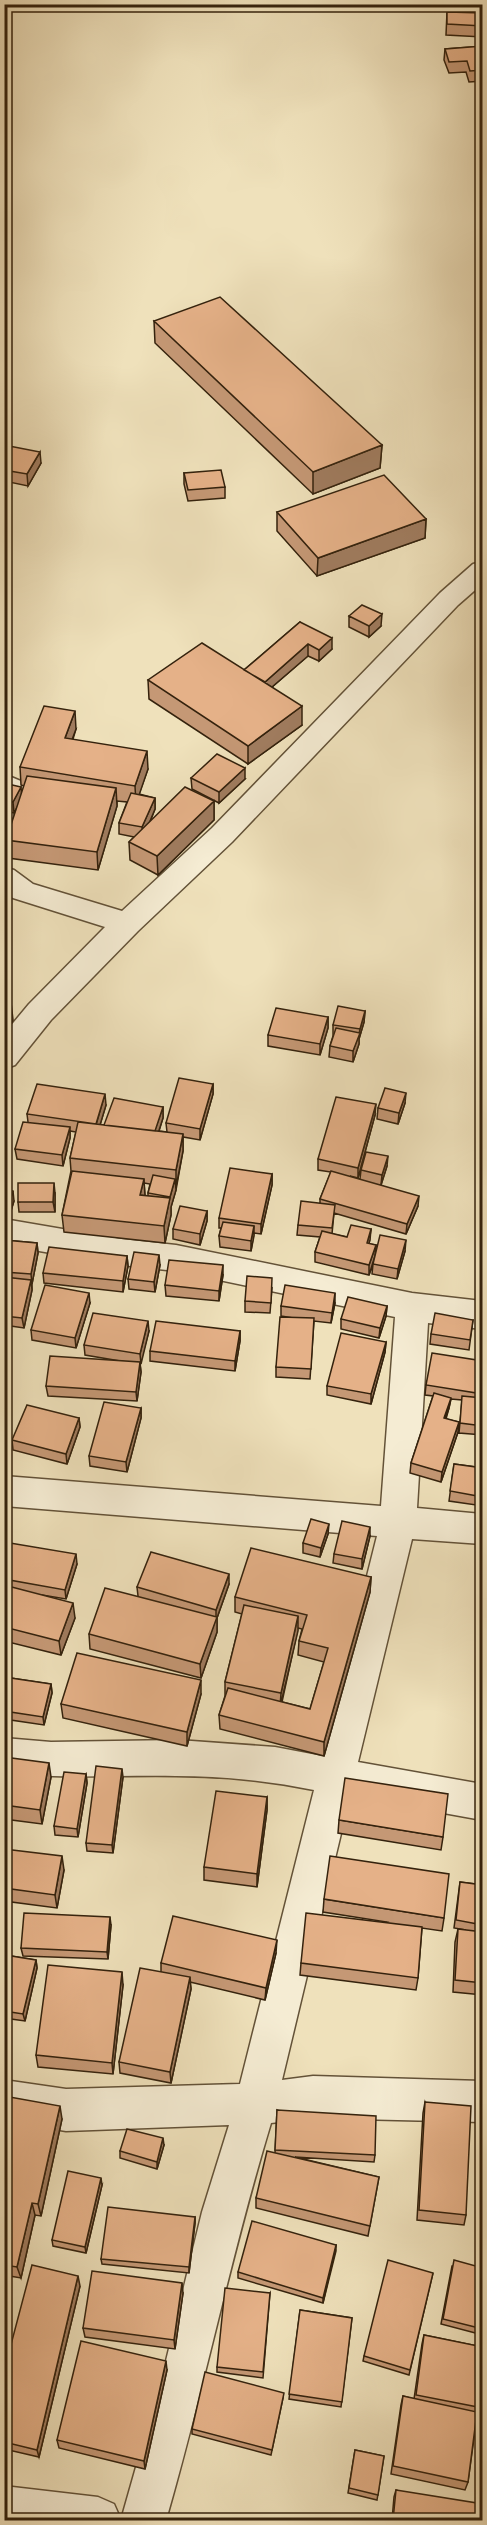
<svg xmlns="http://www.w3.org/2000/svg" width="487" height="2525" viewBox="0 0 487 2525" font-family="'Old Standard TT',serif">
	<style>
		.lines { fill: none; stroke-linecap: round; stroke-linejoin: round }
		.minor-casing { stroke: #635238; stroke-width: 3 }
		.minor { fill: #f5ecd3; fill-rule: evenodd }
		.wall { fill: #c59875; stroke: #34220d; stroke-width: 1.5; fill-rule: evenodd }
		.shaded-wall { fill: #a07c5f; stroke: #34220d; stroke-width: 1.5 }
		.building { fill: #e5b188; stroke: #34220d; stroke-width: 1.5 }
	</style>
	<rect width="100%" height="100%" fill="#efe1bb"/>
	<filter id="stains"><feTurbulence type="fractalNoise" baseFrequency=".00333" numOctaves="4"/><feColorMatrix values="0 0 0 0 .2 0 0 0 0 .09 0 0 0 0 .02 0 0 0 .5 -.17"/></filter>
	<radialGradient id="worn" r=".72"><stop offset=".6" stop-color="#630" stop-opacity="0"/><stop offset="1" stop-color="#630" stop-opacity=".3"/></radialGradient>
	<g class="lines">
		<!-- minor casing -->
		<g class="minor-casing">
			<path id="minor" d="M482 562V584L458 605 232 842 138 931 51 1020 15 1065 4 1069V1034L29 1004 105 927 13 898 4 892V867L14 870 33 884 122 911 212 828 440 593 473 564Z
				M4 774 35 787 39 794C33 815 28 846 4 853V814L9 798 4 796Z
				M4 1219 121 1239 176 1245 412 1293 482 1301V1329L428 1323 417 1508 482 1514V1544L412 1539 358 1762 482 1784V1820L350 1796 282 2080 313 2076 482 2081V2122L313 2118 271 2123C231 2254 204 2389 166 2520H121L165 2365 202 2212 229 2125 66 2131 4 2121V2080L66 2089 240 2084 314 1790C269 1781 222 1776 176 1776 118 1775 62 1779 4 1773V1738L51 1742 178 1740 275 1747 322 1756 377 1536 4 1506V1476L381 1506 395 1317 176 1271 121 1265 4 1245Z
				M4 2486 98 2497 114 2504 121 2520H4Z"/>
		</g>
		<!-- minor -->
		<use href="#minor" class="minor"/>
	</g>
	<!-- wall -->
	<path class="wall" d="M447 12 483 13V37L446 35Z
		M483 46V81L469 82 466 72 449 73 444 60 445 49Z
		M154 321 382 445 380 468 313 494 155 343Z
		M4 445 41 463 28 486 4 481Z
		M184 473 225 487V498L188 501 184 484Z
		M277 512 426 519 425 538 317 576 277 531Z
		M349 616 381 626 369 637 349 627Z
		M300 622 332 649 319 661 308 656 272 687 302 725 248 764 149 699 148 680 244 670Z
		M76 729 73 739 148 769 139 794 155 798V809L150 822 214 801V820L158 875 130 860 129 842 134 837 119 834V823L127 802 117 801V806L98 870 8 858 6 840 16 810 14 813 4 811V790L5 791 22 793 24 786 21 785 20 767Z
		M191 778 245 779 219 803 192 789Z
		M365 1011 364 1022 359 1039V1044L353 1062 329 1057 330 1046 333 1036V1025Z
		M328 1017V1028L320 1055 268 1046V1035Z
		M213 1084V1094L200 1140 183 1137V1151L176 1190 171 1207V1215L165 1243 64 1232 62 1215 71 1171 70 1158 76 1132 70 1131V1138L63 1166 17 1159 15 1149 28 1122 27 1114 106 1105 100 1125H104L163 1107V1118L159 1131 167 1132 166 1123ZM144 1183 150 1184 148 1193V1196H145Z
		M405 1103 398 1124 377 1119 378 1108Z
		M375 1115 358 1178 350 1176 360 1179 361 1170 387 1166 381 1185 418 1206 406 1234 334 1213 332 1234 347 1237 371 1229 369 1244 376 1245V1252L405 1251 397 1279 372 1274 373 1264 369 1275 315 1262V1252L320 1237 297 1235 298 1225 320 1203V1199L331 1172 318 1170V1159Z
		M272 1174V1185L261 1234 254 1233 251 1251 220 1247 219 1236 221 1228H219V1218Z
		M4 1189 14 1201 7 1224H4Z
		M55 1193V1212H19L18 1202Z
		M207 1211V1221L200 1245 173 1239V1229Z
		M4 1240 37 1243 38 1253 32 1284V1290L24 1328 4 1325Z
		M127 1256 128 1266 123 1292 44 1283 43 1273Z
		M160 1265 155 1292 129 1289 128 1279Z
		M223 1275 219 1301 166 1296 165 1285Z
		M272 1288 270 1313 245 1312V1301Z
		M90 1303 76 1348 32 1340 31 1330Z
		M335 1303 331 1323 314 1321 310 1379 276 1377V1367L294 1318 281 1316V1306Z
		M387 1306 386 1316 379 1338 341 1329V1319Z
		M473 1320 469 1350 430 1344 431 1334Z
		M149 1331 140 1364 141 1372 137 1401 48 1396 46 1386 126 1362 85 1355 84 1345Z
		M240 1331V1341L235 1371 150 1361V1351Z
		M386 1342 385 1352 371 1404 327 1395V1386Z
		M483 1361V1435L459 1433 462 1400 451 1399 449 1408 446 1419 459 1422 458 1432 441 1482 410 1473 411 1463 433 1396 425 1395 426 1385Z
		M141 1408V1418L127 1472 90 1466 89 1456Z
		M79 1418 80 1427 67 1464 13 1450 12 1440Z
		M454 1464 483 1468V1506L449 1501Z
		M328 1534 320 1557 303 1553V1543Z
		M370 1536 362 1569 333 1563 334 1554Z
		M4 1542 77 1564 66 1599 42 1595 75 1618 61 1655 4 1641Z
		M371 1577 370 1592 324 1756 220 1729 219 1715 225 1696V1682L242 1614 235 1612V1597ZM298 1628 302 1629 299 1641 298 1655 324 1662 310 1709 282 1702Z
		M229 1584 217 1618V1632L201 1678 90 1649 89 1634 138 1596 137 1587Z
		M4 1677 51 1684 52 1693 44 1725 4 1719Z
		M201 1694 187 1746 63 1718 61 1704Z
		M4 1757 51 1777 42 1824 4 1819Z
		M86 1774 87 1783 78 1837 55 1835 54 1826Z
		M123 1777 113 1853 87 1851 86 1843Z
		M267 1797V1810L257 1887 204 1880V1867Z
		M339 1820 443 1837 441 1850 338 1833Z
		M4 1849 64 1870 57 1908 4 1901Z
		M460 1882 483 1885V1995L453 1992 455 1942 458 1929 466 1930 454 1928Z
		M324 1899 444 1918 442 1931 422 1928 418 1978 416 1990 300 1975 301 1963 387 1922 323 1912Z
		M111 1925 108 1959 23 1956 21 1948Z
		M276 1953 265 2000 190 1982 191 1989 171 2083 120 2073 119 2062 161 1972V1963Z
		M5 1955 36 1960 37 1968 25 2021 4 2018Z
		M123 1985 113 2074 38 2067 36 2055Z
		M4 2096 62 2119 41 2216 35 2215 21 2278 4 2275Z
		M425 2102 466 2215 464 2225 417 2220 423 2113Z
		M277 2110 375 2155 374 2162 295 2157 379 2177 368 2236 256 2208V2198L275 2153Z
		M164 2145 157 2169 120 2158V2151Z
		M102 2185 86 2253 53 2246 52 2240Z
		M195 2217V2223L189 2273 102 2264 101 2259Z
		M336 2245 323 2303 238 2278V2272Z
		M452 2266 483 2268V2335L441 2324Z
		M433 2273 409 2375 363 2361 364 2356Z
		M80 2286 39 2457 4 2449V2371Z
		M183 2293 175 2349 85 2337 83 2328Z
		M270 2293 263 2378 217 2372V2367Z
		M300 2310 352 2318 341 2407 289 2399Z
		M424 2335 483 2347V2417L477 2416 468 2482 465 2490 391 2474 401 2405 403 2396 414 2399 422 2344Z
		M167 2370 145 2469 59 2448 57 2440Z
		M283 2398 271 2455 192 2434V2429Z
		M355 2450 384 2456 377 2500 348 2493Z
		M396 2490 483 2520H346L347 2514 392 2520 394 2497Z"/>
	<!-- shaded-wall -->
	<path class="shaded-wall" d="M382 445 380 468 313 494V472Z
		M40 452 41 463 28 486 27 474Z
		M426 519 425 538 317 576 318 558Z
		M382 614 381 626 369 637V626Z
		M332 638V649L319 661V650Z
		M308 644V656L265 693V682Z
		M302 706V725L248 764V746Z
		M75 711 76 729 66 756 65 738Z
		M147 751 148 769 136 804 135 786Z
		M245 768V779L219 803V792Z
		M21 787 22 798 14 813 13 802Z
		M116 788 117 806 98 870 97 852Z
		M155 798V809L143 838 142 827Z
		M214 801V820L158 875 157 856Z
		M11 1002 13 1020 4 1038V1016Z
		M365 1011 364 1022 359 1039V1044L353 1062V1051L359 1034 360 1029Z
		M328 1017V1028L320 1055V1044Z
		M213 1084V1094L200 1140V1129Z
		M406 1093 405 1103 398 1124 399 1113Z
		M105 1094 106 1105 97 1135 96 1125Z
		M376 1104 375 1115 358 1178V1168Z
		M163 1107V1118L154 1146 153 1135Z
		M70 1127V1138L63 1166 62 1155Z
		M183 1134V1151L176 1187V1170Z
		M10 1146 11 1156 5 1170 4 1158Z
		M388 1156 387 1166 381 1185 382 1175Z
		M272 1174V1185L261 1234V1224Z
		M144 1179 145 1196 140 1195Z
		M175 1179 176 1190 171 1207V1215L165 1243 164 1226 170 1197Z
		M54 1183 55 1193V1212L53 1202Z
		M13 1191 14 1201 7 1224 6 1214Z
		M419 1196 418 1206 406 1234 407 1224Z
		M207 1211V1221L200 1245V1234Z
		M254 1226V1236L251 1251V1241Z
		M371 1229 370 1240 366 1253 367 1243Z
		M406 1240 405 1251 397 1279 398 1269Z
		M37 1243 38 1253 32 1284 31 1274Z
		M376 1245 375 1256 369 1275V1265Z
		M159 1255 160 1265 155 1292 154 1282Z
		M127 1256 128 1266 123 1292V1281Z
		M223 1265V1275L219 1301V1291Z
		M31 1280 32 1290 24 1328 22 1318Z
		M89 1293 90 1303 76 1348 75 1338Z
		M335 1293V1303L331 1323 332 1313Z
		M387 1306 386 1316 379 1338 380 1328Z
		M148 1321 149 1331 141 1364 140 1354Z
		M240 1331V1341L235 1371V1361Z
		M386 1342 385 1352 371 1404V1394Z
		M140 1362 141 1372 137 1401 136 1392Z
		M451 1398 449 1408 442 1428 444 1418Z
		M141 1408V1418L127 1472 126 1462Z
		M79 1418 80 1427 67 1464 66 1454Z
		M459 1422 458 1432 441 1482 442 1472Z
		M329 1524 328 1534 320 1557 321 1548Z
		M370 1527V1536L362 1569V1559Z
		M76 1554 77 1564 66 1599 65 1590Z
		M229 1574V1584L217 1618V1632L201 1678 200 1664 216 1618V1610Z
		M371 1577 370 1592 324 1756V1742Z
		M73 1603 75 1618 61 1655 59 1641Z
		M298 1616V1631L280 1707 281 1693Z
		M201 1680V1694L187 1746V1732Z
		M51 1684 52 1693 44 1725 43 1717Z
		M49 1763 51 1777 42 1824 40 1810Z
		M122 1769 123 1777 113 1853 112 1845Z
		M86 1774 87 1783 78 1837 77 1829Z
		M267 1797V1810L257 1887V1874Z
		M62 1856 64 1870 57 1908 55 1895Z
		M110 1917 111 1925 108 1959 107 1952Z
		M277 1940 276 1953 265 2000 266 1988Z
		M36 1960 37 1968 25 2021 23 2014Z
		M122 1972 123 1985 113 2074 112 2063Z
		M190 1977 191 1989 171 2083 170 2072Z
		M60 2106 62 2119 41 2216 38 2204Z
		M163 2138 164 2145 157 2169V2162Z
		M101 2178 102 2185 86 2253 85 2247Z
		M32 2203 35 2215 21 2278 17 2267Z
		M195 2217V2223L189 2273V2267Z
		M336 2245V2251L323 2303V2298Z
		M78 2276 80 2286 39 2457 37 2450Z
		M182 2283 183 2293 175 2349 174 2340Z
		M166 2361 167 2370 145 2469 144 2461Z"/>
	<!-- building -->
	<path class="building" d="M447 12 483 13V26L447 24Z
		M483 46V70L470 71 467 61 449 62 445 49Z
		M220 297 382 445 313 472 154 321Z
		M4 445 40 452 27 474 4 470Z
		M221 470 225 487 188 490 184 473Z
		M384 475 426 519 318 558 277 512Z
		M362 605 382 614 369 626 349 616Z
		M300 622 332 638 319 650 308 644 265 682 244 670Z
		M202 643 302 706 248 746 148 680Z
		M44 706 75 711 65 738 147 751 135 786 20 767Z
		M217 754 245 768 219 792 191 778Z
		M27 776 116 788 97 852 6 840Z
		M8 784 21 787 13 802 4 801V791Z
		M185 787 214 801 157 856 129 842Z
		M131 793 155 798 142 827 119 823Z
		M4 1000 11 1002 4 1016Z
		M338 1006 365 1011 360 1029 333 1025Z
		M276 1008 328 1017 320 1044 268 1035Z
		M336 1028 360 1033 353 1051 330 1046Z
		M179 1078 213 1084 200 1129 166 1123Z
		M37 1084 105 1094 96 1124 27 1114Z
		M385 1088 406 1093 399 1113 378 1108Z
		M336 1097 376 1104 358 1168 318 1159Z
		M114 1098 163 1107 155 1131 104 1125Z
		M23 1122 70 1127 62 1155 15 1149Z
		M78 1122 183 1134 176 1170 70 1158Z
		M4 1144 10 1146 4 1158Z
		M366 1152 388 1156 382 1175 361 1170Z
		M230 1168 272 1174 261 1224 219 1218Z
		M72 1171 144 1179 140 1195 170 1198 164 1226 62 1215Z
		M331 1171 419 1196 407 1224 320 1199Z
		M153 1175 175 1179 170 1197 148 1193Z
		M18 1183H54L53 1202H18Z
		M4 1189 13 1191 6 1214H4Z
		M301 1201 335 1205 332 1228 298 1225Z
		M180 1206 207 1211 200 1234 173 1229Z
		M223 1222 254 1226 251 1241 219 1236Z
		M351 1225 371 1229 367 1243 376 1245 369 1265 315 1252 322 1231 347 1237Z
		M380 1235 406 1240 398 1269 373 1264Z
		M4 1240 37 1243 31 1274 4 1272Z
		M49 1247 127 1256 123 1281 43 1273Z
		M134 1252 159 1255 154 1282 128 1279Z
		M169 1260 223 1265 219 1291 165 1285Z
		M247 1276 272 1278 271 1303 245 1301Z
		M4 1277 31 1280 22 1318 4 1316Z
		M45 1285 89 1293 75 1338 31 1330Z
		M285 1285 335 1293 332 1313 281 1306Z
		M348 1297 387 1306 380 1328 341 1319Z
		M93 1313 148 1321 140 1354 84 1345Z
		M435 1313 473 1320 470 1340 431 1334Z
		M280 1317 314 1318 311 1369 276 1367Z
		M156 1321 240 1331 235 1361 150 1351Z
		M341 1333 386 1342 371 1394 327 1386Z
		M432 1353 483 1361V1394L426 1385Z
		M50 1356 140 1362 136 1392 46 1386Z
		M434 1393 451 1398 444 1418 459 1422 442 1472 411 1463Z
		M462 1396 483 1398V1426L460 1423Z
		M104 1402 141 1408 126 1462 89 1456Z
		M27 1405 79 1418 66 1454 12 1440Z
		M454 1464 483 1468V1497L450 1491Z
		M311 1519 329 1524 321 1548 303 1543Z
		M342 1521 370 1527 362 1559 334 1554Z
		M4 1542 76 1554 65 1590 4 1579Z
		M251 1548 371 1577 324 1742 219 1715 228 1688 310 1709 328 1648 299 1641 307 1615 235 1597Z
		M151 1552 229 1574 216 1610 137 1587Z
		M4 1585 73 1603 59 1641 4 1627Z
		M105 1588 217 1617 200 1664 89 1634Z
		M244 1605 298 1616 281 1693 225 1682Z
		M77 1653 201 1680 187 1732 61 1704Z
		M4 1677 51 1684 43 1717 4 1711Z
		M4 1757 49 1763 40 1810 4 1805Z
		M96 1766 122 1769 112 1845 86 1843Z
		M64 1772 86 1774 77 1829 54 1826Z
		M345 1778 448 1794 443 1837 339 1820Z
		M216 1791 267 1797 257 1874 204 1867Z
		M4 1849 62 1856 55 1895 4 1888Z
		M330 1856 449 1874 444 1918 324 1899Z
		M460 1882 483 1885V1925L456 1920Z
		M24 1913 110 1917 107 1952 21 1948Z
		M306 1913 422 1927 418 1978 301 1963Z
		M173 1916 277 1940 266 1988 161 1963Z
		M458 1929 483 1932V1983L455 1980Z
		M5 1955 36 1960 23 2014 4 2011Z
		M48 1965 122 1972 112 2063 36 2055Z
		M140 1968 190 1977 170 2072 119 2062Z
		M4 2096 60 2106 38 2204 32 2203 17 2267 4 2265Z
		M425 2102 471 2106 466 2215 419 2210Z
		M277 2110 376 2116 375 2155 275 2150Z
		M127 2129 163 2138 157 2162 120 2151Z
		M267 2151 379 2177 370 2226 256 2198Z
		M68 2171 101 2178 85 2247 52 2240Z
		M108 2207 195 2217 189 2267 101 2259Z
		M252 2221 336 2245 323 2298 238 2272Z
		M388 2260 433 2273 410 2370 364 2356Z
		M454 2260 483 2268V2329L443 2319Z
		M32 2265 78 2276 37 2450 4 2442V2371Z
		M92 2271 182 2283 174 2340 83 2328Z
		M225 2288 270 2293 263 2372 217 2367Z
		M300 2310 352 2318 342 2402 289 2394Z
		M424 2335 483 2347V2408L416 2395Z
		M81 2341 166 2361 144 2461 57 2440Z
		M205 2372 284 2393 272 2450 192 2429Z
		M403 2396 477 2412 468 2482 393 2466Z
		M355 2450 384 2456 378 2495 349 2488Z
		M396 2490 483 2504V2520H393Z
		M347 2514 392 2520H346Z"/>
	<!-- margin -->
	<rect width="487" height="2525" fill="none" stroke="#efe1bb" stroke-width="24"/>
	<rect x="6" y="6" width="475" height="2513" fill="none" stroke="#34220d" stroke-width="3"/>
	<rect x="12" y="12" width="463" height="2501" fill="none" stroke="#34220d" stroke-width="1.5"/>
	<rect width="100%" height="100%" filter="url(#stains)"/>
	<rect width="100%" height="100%" fill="url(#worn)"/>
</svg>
